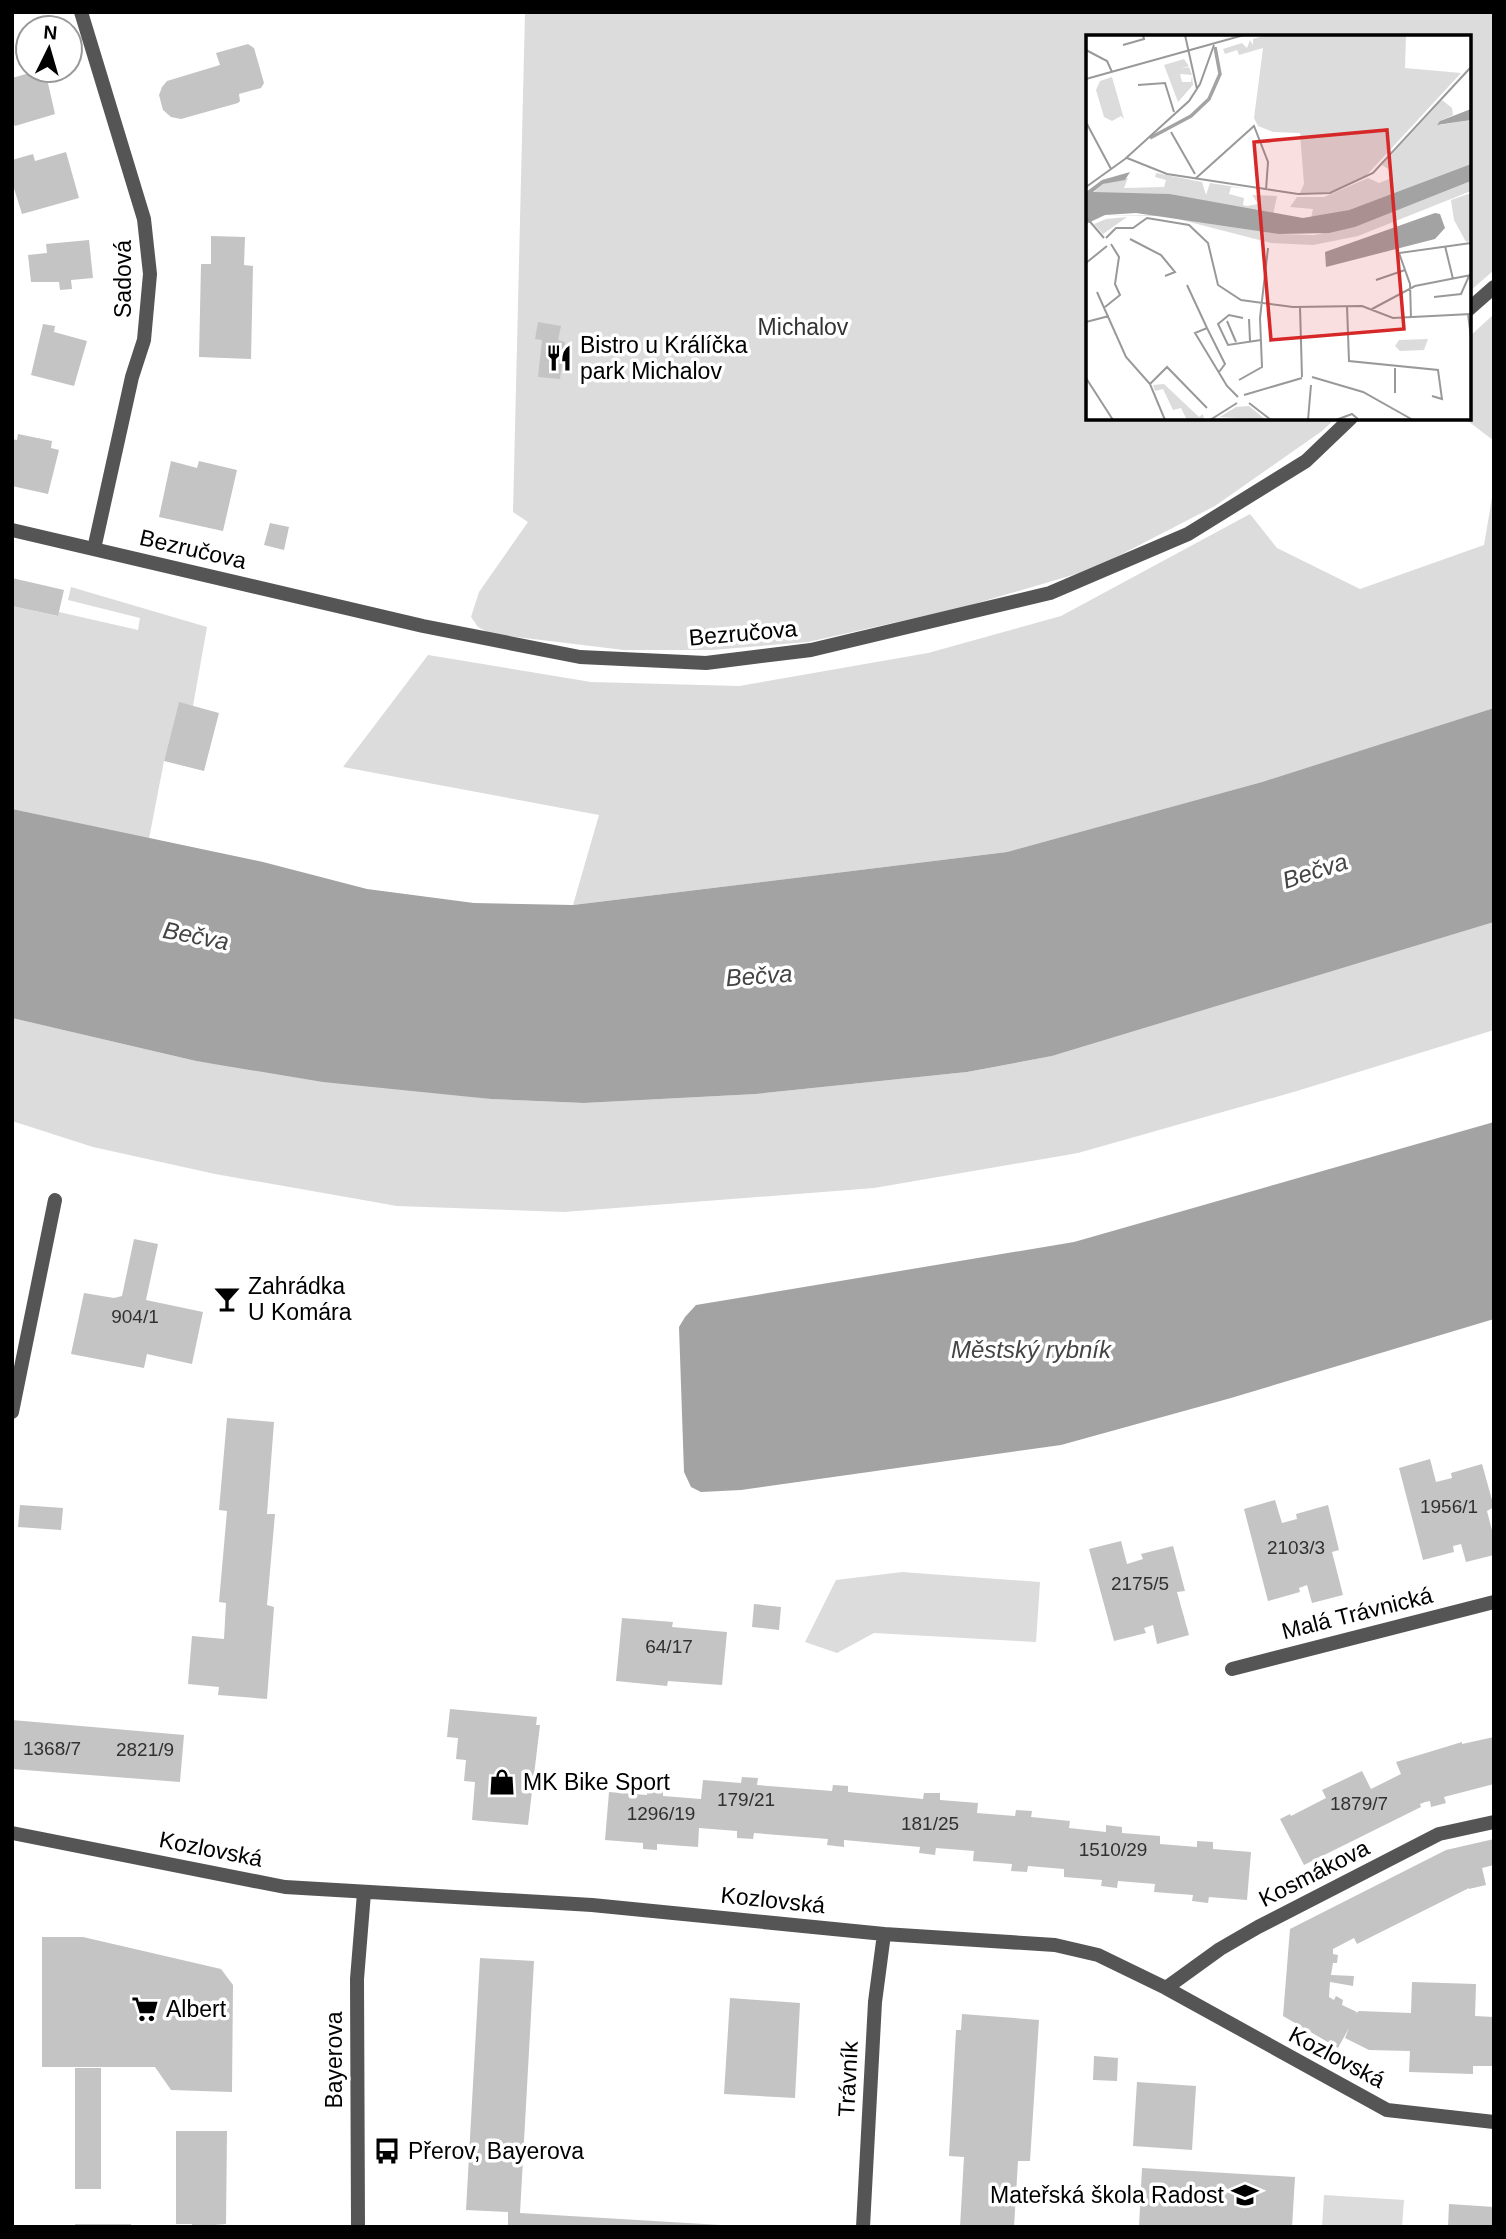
<svg xmlns="http://www.w3.org/2000/svg" width="1506" height="2239" viewBox="0 0 1506 2239" font-family="Arial,sans-serif">
	<style>
		.green { fill: #dcdcdc }
		.water { fill: #a3a3a3 }
		.building { fill: #c4c4c4 }
		.lines { fill: none; stroke-linecap: round; stroke-linejoin: round }
		.minor { stroke: #555; stroke-width: 14 }
		.labels { text-anchor: middle; stroke-width: 7; stroke-linejoin: round; paint-order: stroke }
		.number-label { font-size: 19px; fill: #313131 }
		.street-label { font-size: 23px; fill: #000; stroke: #fff }
		.park-label { font-size: 23px; fill: #333; stroke: #fff }
		.poi-label { font-size: 23px; fill: #000; stroke: #fff; text-anchor: start }
		.water-label { font-size: 24px; font-style: italic; fill: #444; stroke: #fff }
		.inset-river { fill: none; stroke: #a3a3a3; stroke-width: 3.5 }
		.inset-road { fill: none; stroke: #999; stroke-width: 2 }
		.view { fill: #d62828; fill-opacity: 0.15; stroke: #d62828; stroke-width: 3.5 }
		.inset-edge { fill: none; stroke: #000; stroke-width: 3.5 }
	</style>
	<rect width="100%" height="100%" fill="#fff"/>
	<!-- green -->
	<path class="green" d="M525 12H1494V270L1469 292V37H1088V418H1336L1322 431 1215 506 1093 569 964 607 808 642 712 650H624L491 634 478 627 471 617 479 592 528 522 513 512Z
		M1494 314V441L1464 418H1469V337Z
		M1494 486V708L1262 782 1007 852 573 905 599 815 343 767 428 655 591 682 739 686 928 653 1061 616 1250 514 1277 548 1360 589 1484 545Z
		M71 587 207 627 193 706 179 703 164 761 149 839 12 809V606L57 616 59 612 138 630 140 618 68 600Z
		M1494 922V1030L1297 1091 1078 1153 874 1188 564 1212 397 1206 215 1174 93 1147 12 1121V1018L196 1061 491 1099 584 1103 756 1094 967 1072 1052 1056Z
		M902 1572 1040 1582 1036 1642 874 1633 837 1653 805 1642 836 1580Z
		M1324 2195 1404 2200 1402 2227H1322Z"/>
	<!-- water -->
	<path class="water" d="M1494 708V922L1052 1056 967 1072 756 1094 584 1103 491 1099 323 1082 196 1061 12 1018V809L263 862 367 889 474 903 573 905 1007 852 1262 782Z
		M1494 1122V1319L1231 1398 1061 1445 741 1490 701 1492 691 1487 684 1472 679 1327 685 1317 696 1305 1074 1242Z"/>
	<!-- building -->
	<path class="building" d="M248 44 254 48 264 83 261 88 239 94 240 101 238 103 181 119 171 117 163 110 159 95 162 87 167 81 220 65 216 53Z
		M40 70H45L55 114 15 126 12 120V78Z
		M66 152 79 198 22 214 12 182V160L33 154 35 161Z
		M211 236 245 237 244 265 253 266 251 359 199 357 201 264H211Z
		M89 240 93 278 71 280 72 289 60 290 59 282H31L28 255 47 253 46 244Z
		M538 322 561 326 558 340 565 342 560 379 538 377 542 340 535 339Z
		M43 324 55 326 54 332 87 341 74 386 31 375Z
		M18 434 52 441 51 448 59 450 48 494 12 486V439L17 440Z
		M171 461 197 468 199 461 237 470 223 531 159 517Z
		M270 523 289 527 284 550 264 545Z
		M12 578 64 590 58 616 12 606Z
		M179 702 219 713 204 771 164 761Z
		M134 1239 158 1244 146 1300 203 1312 192 1364 147 1354 144 1368 71 1354 84 1293 114 1298 122 1296Z
		M227 1418 274 1422 267 1514H275L267 1605 274 1607 267 1699 218 1695 219 1687 188 1684 192 1636 224 1639 226 1603 219 1602 227 1511 219 1510Z
		M1430 1459 1436 1482 1452 1478 1451 1473 1482 1464 1494 1507 1487 1511 1494 1538V1555L1466 1562 1461 1544 1453 1546 1454 1552 1423 1560 1399 1468Z
		M1275 1500 1282 1523 1297 1519 1296 1514 1328 1505 1339 1550 1332 1552 1343 1595 1312 1603 1307 1585 1299 1588 1300 1592 1268 1601 1244 1509Z
		M20 1505 63 1508 61 1530 18 1527Z
		M1121 1541 1127 1564 1143 1559 1141 1554 1173 1546 1185 1591 1177 1592 1189 1635 1157 1644 1153 1625 1144 1628 1146 1633 1114 1641 1089 1549Z
		M754 1604 781 1607 779 1630 752 1627Z
		M622 1618 673 1622 672 1627 727 1632 722 1685 668 1681 667 1686 616 1681Z
		M450 1709 537 1717 536 1725H540L528 1825 472 1820 475 1782 464 1781 466 1760 456 1759 458 1738 447 1737Z
		M12 1720 184 1735 180 1782 12 1769Z
		M1494 1737V1784L1444 1797 1446 1803 1431 1807 1430 1801 1425 1802 1420 1804 1421 1807 1304 1865 1280 1819 1290 1814 1291 1816 1326 1798 1322 1790 1362 1771 1371 1789 1401 1774 1396 1762 1462 1742V1744Z
		M742 1777 758 1778 757 1785 832 1791 833 1785 848 1786V1792L923 1799 924 1793H940V1800L978 1803 977 1813 1015 1816 1016 1810 1032 1811 1031 1817 1070 1821 1069 1828 1106 1832V1825L1122 1827V1833L1160 1836V1844L1197 1847V1841L1213 1842V1849L1251 1852 1247 1900 1209 1897 1208 1903 1192 1901 1193 1895 1154 1892 1155 1884 1118 1881 1117 1888 1101 1886 1102 1880 1064 1877V1869L1028 1866 1027 1872 1011 1871 1012 1864 973 1861 974 1851 936 1848 935 1855 919 1853 920 1847 844 1840V1847L827 1845 828 1839 754 1833 753 1839 737 1838V1831L699 1828 698 1847 657 1844V1850L643 1849V1843L605 1840 609 1792 647 1795V1789L663 1790V1796L701 1799 703 1780 741 1783Z
		M1494 1839V1865L1482 1868 1486 1885 1469 1889V1888L1357 1944 1354 1938 1333 1949V1954L1338 1955 1337 1963H1333L1331 1975 1354 1976 1353 1986 1330 1982 1329 1997 1334 2000 1336 1996 1343 2000 1342 2005 1357 2012 1355 2014 1359 2011 1411 2013 1412 1982 1476 1984 1475 2016 1494 2017V2066H1473V2074L1409 2072 1410 2051 1369 2050 1345 2038 1349 2028 1338 2048 1283 2016 1290 1929 1446 1850Z
		M42 1937H83L221 1969 233 1985 232 2092 171 2090 155 2067H42Z
		M480 1958 534 1961 520 2213 721 2225V2227H508V2212L466 2210Z
		M730 1998 800 2003 795 2098 724 2094Z
		M962 2014 1039 2020 1030 2161H1018L1014 2227H960L964 2157 949 2156 956 2030H961Z
		M1094 2056 1118 2058 1117 2081 1093 2080Z
		M75 2068H101V2189H75Z
		M1137 2082 1196 2086 1192 2150 1133 2146Z
		M176 2131H227L226 2224 192 2227V2224H176Z
		M1142 2168 1295 2177 1292 2227H1139Z
		M1449 2204 1494 2207V2227H1448Z
		M75 2224H131V2227H75Z"/>
	<g class="lines">
		<!-- minor -->
		<path class="minor" d="M81 12 144 219 150 274 144 340 132 377 94 549
			M1469 309 1494 287
			M12 530 423 626 580 657 706 663 811 650 1050 593 1188 534 1306 461 1351 418
			M12 1412 55 1200
			M1232 1669 1494 1602
			M12 1833 285 1887 592 1905 884 1934 1055 1945 1098 1955 1166 1988 1387 2110 1494 2122
			M1166 1988 1220 1949 1258 1927 1439 1834 1494 1822
			M358 2227 357 1979 364 1893
			M863 2227 875 2002 884 1934"/>
	</g>
	<!-- icons -->
	<defs>
		<g id="restaurant-bare" transform="scale(2.1)"><path d="M-5-6h1v4h1v-4h1v4h1v-4h1v5L-1.5 .5V6h-2V.5L-5-1ZM5-6V6H3V1.5H1.5Q1.5-4 5-6Z" fill="#000" stroke="#fff" stroke-width="2.5" paint-order="stroke"/></g>
		<g id="bar-bare" transform="scale(2.1)"><path d="M-6-5H6L.8 .8V4.5H3.5V6h-7V4.5H-.8V.8Z" fill="#000" stroke="#fff" stroke-width="2.5" paint-order="stroke"/></g>
		<g id="shop-bare" transform="scale(2.1)"><path d="M-5-2.5h2.3a2.7 3.5 0 0 1 5.4 0H5L5.5 6h-11ZM-1.5-2.5h3a1.5 2.3 0 0 0-3 0Z" fill="#000" stroke="#fff" stroke-width="2.5" paint-order="stroke"/></g>
		<g id="supermarket-bare" transform="scale(2.1)"><path d="M-6-5.5h2.5l.6 2H6L4.5 2H-2.5L-4.4-4H-6ZM-1.5 3.2a1.3 1.3 0 1 0 .1 0ZM3 3.2a1.3 1.3 0 1 0 .1 0Z" fill="#000" stroke="#fff" stroke-width="2.5" paint-order="stroke"/></g>
		<g id="bus-bare" transform="scale(2.1)"><path d="M-5-6H5V4H4V6H2V4H-2V6H-4V4H-5ZM-3.5-4V0h7V-4ZM-3.5 1.2v1.5H-2V1.2ZM2 1.2v1.5H3.5V1.2Z" fill="#000" stroke="#fff" stroke-width="2.5" paint-order="stroke"/></g>
		<g id="school-bare" transform="scale(2.1)"><path d="M0-5L7-2L0 1L-7-2ZM-4 1L0 2.5L4 1V4Q0 6-4 4Z" fill="#000" stroke="#fff" stroke-width="2.5" paint-order="stroke"/></g>
	</defs>
	<g fill-rule="evenodd">
		<use href="#restaurant-bare" x="559" y="358"/>
		<use href="#bar-bare" x="227" y="1299"/>
		<use href="#shop-bare" x="502" y="1782"/>
		<use href="#supermarket-bare" x="145" y="2009"/>
		<use href="#bus-bare" x="387" y="2151"/>
		<use href="#school-bare" x="1245" y="2195"/>
	</g>
	<g class="labels">
		<!-- number labels -->
		<g class="number-label">
			<text x="135" y="1323">904/1</text>
			<text x="1449" y="1513">1956/1</text>
			<text x="1296" y="1554">2103/3</text>
			<text x="1140" y="1590">2175/5</text>
			<text x="669" y="1653">64/17</text>
			<text x="52" y="1755">1368/7</text>
			<text x="145" y="1756">2821/9</text>
			<text x="746" y="1806">179/21</text>
			<text x="1359" y="1810">1879/7</text>
			<text x="661" y="1820">1296/19</text>
			<text x="930" y="1830">181/25</text>
			<text x="1113" y="1856">1510/29</text>
		</g>
		<!-- street labels -->
		<g class="street-label">
			<text transform="translate(123 279) rotate(-90)" y="8">Sadová</text>
			<text transform="translate(193 549) rotate(13)" y="8">Bezručova</text>
			<text transform="translate(743 633) rotate(-5)" y="8">Bezručova</text>
			<text transform="translate(1357 1613) rotate(-14)" y="8">Malá Trávnická</text>
			<text transform="translate(211 1849) rotate(11)" y="8">Kozlovská</text>
			<text transform="translate(1314 1873) rotate(-27)" y="8">Kosmákova</text>
			<text transform="translate(773 1900) rotate(6)" y="8">Kozlovská</text>
			<text transform="translate(1337 2057) rotate(28)" y="8">Kozlovská</text>
			<text transform="translate(334 2060) rotate(-90)" y="8">Bayerova</text>
			<text transform="translate(848 2079) rotate(-87)" y="8">Trávník</text>
		</g>
		<!-- park labels -->
		<g class="park-label">
			<text x="803" y="335">Michalov</text>
		</g>
		<!-- poi labels -->
		<g class="poi-label">
			<text x="580" y="353">Bistro u Králíčka<tspan x="580" dy="26">park Michalov</tspan></text>
			<text x="248" y="1294">Zahrádka<tspan x="248" dy="26">U Komára</tspan></text>
			<text x="523" y="1790">MK Bike Sport</text>
			<text x="166" y="2017">Albert</text>
			<text x="408" y="2159">Přerov, Bayerova</text>
			<text x="1224" y="2203" text-anchor="end">Mateřská škola Radost</text>
		</g>
		<!-- water labels -->
		<g class="water-label">
			<text transform="translate(1315 871) rotate(-18)" y="8">Bečva</text>
			<text transform="translate(196 936) rotate(11)" y="8">Bečva</text>
			<text transform="translate(759 976) rotate(-4)" y="8">Bečva</text>
			<text x="1031" y="1358">Městský rybník</text>
		</g>
	</g>
	<!-- overview -->
	<g transform="translate(1086 35)">
		<rect width="385" height="385" fill="#fff"/>
		<path d="M180 0H320L319 33 375 38 279 142 244 157 214 158 218 149 214 98 187 97 172 91 168 83 177 13 153 20 151 15 139 19 137 14 156 8 161 13 164 5 167 10V4ZM98 24 103 31 94 34 103 32 106 40 94 39 96 47H105L106 41 107 50 92 67 78 30ZM26 42 38 84 35 81 26 86 18 82 10 55 14 46ZM356 65 366 73 367 80 354 86V90L385 85V129L263 175 225 183 227 174 204 172 211 162H238L282 143 293 148 303 144 304 135 296 130ZM70 138 116 147 120 160 124 148 163 154 145 152 143 159 158 163 157 170 161 171 172 169 166 160 191 161 187 180 84 159 7 158 17 149 42 143 38 153 78 152 80 145 69 142ZM385 146V156L272 201 227 210 185 208 80 181H14L82 180 193 199 228 200 269 192ZM385 158V206L380 207 368 185 365 165ZM41 182 17 199 8 189 20 184ZM342 304 338 315 314 316 309 311 313 305ZM78 349 113 382 117 379 118 384 101 385 95 373 87 375 77 354 69 356 67 350ZM163 371 180 385 134 382 150 372Z" fill="#dcdcdc"/>
		<path d="M385 74V85L351 90 354 86ZM385 129V146L269 192 243 198 193 199 50 178 19 180 0 189V157L16 145 44 137 39 145 17 149 7 157 84 159 217 183 263 175ZM349 178 354 179 359 193 349 204 240 232 239 217Z" fill="#a3a3a3"/>
		<path class="inset-river" d="M64 103 105 81 123 64 134 39 129 12"/>
		<path class="inset-road" d="M99 0 111 54M37 10 58 4 57 0M0 15 21 26 26 37M0 44 158 0M52 50 79 48 88 77M1 89 25 134M85 97 109 139M41 123 81 139 212 159 244 158 287 138 385 32M109 144 168 91 182 127 180 155M0 152 39 124 103 66 114 49 128 10M0 182 18 203M20 203 30 193H47L61 183 103 190 122 208 132 250 155 265 207 272 276 271 307 283 385 279M44 204 75 220 89 237 79 241M359 211 367 244M0 228 21 211M290 245 319 235M101 250 121 293M11 257 40 322 64 349 79 385M348 262 375 259 383 241M261 271 263 326 352 335 356 364 346 361M19 272 34 260 29 249 33 222 25 209M214 272 216 342M286 274 329 251 385 240M382 279 385 302M157 283 143 280 132 289 142 310 175 305M325 283 324 249 313 218 385 208M163 284 164 306M141 286 150 307M0 287 23 281M309 333V358M133 337 139 329 121 293 109 298 141 351 152 362M226 342 277 357 327 385M0 343 27 385M153 345 176 332 174 283 182 213M64 349 81 332 121 373M158 360 216 343M163 368 185 385M124 385 151 368M222 385 225 350M250 385 266 379 273 385"/>
		<path class="view" d="M301 95 318 294 185 305 168 107Z"/>
		<rect width="385" height="385" class="inset-edge"/>
	</g>
	<!-- border -->
	<rect width="1506" height="2239" fill="none" stroke="#000000" stroke-width="28"/>
	<!-- north arrow -->
	<g transform="translate(49 49) rotate(5)"><circle r="33" fill="#ffffff" stroke="#999999" stroke-width="2"/>
	<path d="M0-5L12 26L0 18L-12 26Z" fill="#000000"/>
	<text y="-10" font-size="19" font-weight="bold" text-anchor="middle" fill="#000000">N</text>
	</g>
</svg>
